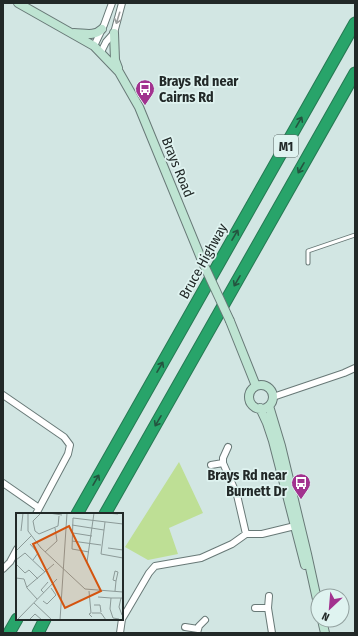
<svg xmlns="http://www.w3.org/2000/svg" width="358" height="636" viewBox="0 0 358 636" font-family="'Fira Sans Condensed',sans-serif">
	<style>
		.green { fill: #bedf95 }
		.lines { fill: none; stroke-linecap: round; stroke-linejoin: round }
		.lane-casing { stroke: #687977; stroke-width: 5 }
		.street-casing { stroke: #687977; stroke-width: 8 }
		.secondary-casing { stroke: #687977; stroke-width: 10 }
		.highway-casing { stroke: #267953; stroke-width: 13 }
		.lane { stroke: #fff; stroke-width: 3 }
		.street { stroke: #fff; stroke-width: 6 }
		.secondary { stroke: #bee4d2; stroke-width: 8 }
		.highway { stroke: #28a46a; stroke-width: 11 }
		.secondary-bridge-casing { stroke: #687977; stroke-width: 10; stroke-linecap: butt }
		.secondary-bridge { stroke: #bee4d2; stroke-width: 8 }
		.oneway { stroke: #9c9f9e }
		.oneway2 { stroke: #24543f }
		.labels { text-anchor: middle; stroke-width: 3.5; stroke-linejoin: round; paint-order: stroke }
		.shield { fill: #dff3f0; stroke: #5b6664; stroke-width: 1 }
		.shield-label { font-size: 13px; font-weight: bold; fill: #222928 }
		.poi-label { font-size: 14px; font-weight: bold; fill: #222928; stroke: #dff3f0; text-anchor: start }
		.street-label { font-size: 14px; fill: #222928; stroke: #dff3f0 }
		.inset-road { fill: none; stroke: #8c9a98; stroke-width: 1 }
		.view { fill: #d4540f; fill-opacity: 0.15; stroke: #d4540f; stroke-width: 2 }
		.inset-edge { fill: none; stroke: #222928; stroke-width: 2 }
	</style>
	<rect width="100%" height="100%" fill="#d2e6e3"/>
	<!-- green -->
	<path class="green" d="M179 462 203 513 169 528 178 554 148 560 125 547Z"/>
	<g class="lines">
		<!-- lane casing -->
		<g class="lane-casing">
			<path id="lane" d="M308 263V251L355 235"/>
		</g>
		<!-- street casing -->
		<g class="street-casing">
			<path id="street" d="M94 46 104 25 112 3
				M101 52 106 42 114 33 122 3
				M3 395 64 437 70 445 68 454 36 514
				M273 397 344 373 355 368
				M228 447 223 458V463L237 495 246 534
				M211 465 223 463
				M3 483 39 508
				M3 569 10 562 17 549
				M269 596 268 608 272 633
				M255 608H268
				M185 627 198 629
				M120 633 122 619 125 614 149 573 155 566 201 558 232 544 246 534H262L299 525
				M197 633 199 626 205 620"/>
		</g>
		<!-- secondary casing -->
		<g class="secondary-casing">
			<path id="secondary" d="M18 3 94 46 119 72 139 107 203 263
				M74 33C84 33 94 37 102 29
				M114 33 115 60 118 68
				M230 321 256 386
				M249 397a12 12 0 1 1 24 0a12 12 0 1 1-24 0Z
				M269 406 281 446 307 554 318 604
				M260 408 267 423 273 441 305 565
				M322 620 325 633"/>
		</g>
		<!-- highway casing -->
		<g class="highway-casing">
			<path id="highway" d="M77 514 355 23
				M105 514 355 73
				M9 633 17 619
				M38 633 45 619"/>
		</g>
		<!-- lane -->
		<use href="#lane" class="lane"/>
		<!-- street -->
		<use href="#street" class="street"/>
		<!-- secondary -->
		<use href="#secondary" class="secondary"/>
		<!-- highway -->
		<use href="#highway" class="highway"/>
		<!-- secondary-bridge casing -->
		<g class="secondary-bridge-casing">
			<path id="secondary-bridge" d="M203 263 230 321"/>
		</g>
		<!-- secondary-bridge -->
		<use href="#secondary-bridge" class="secondary-bridge"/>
	</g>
	<!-- one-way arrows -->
	<defs><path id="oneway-shaft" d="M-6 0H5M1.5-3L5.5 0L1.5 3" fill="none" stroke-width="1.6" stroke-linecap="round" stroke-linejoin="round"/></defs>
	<use class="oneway" href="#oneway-shaft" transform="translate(118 18) rotate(107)"/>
	<g class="oneway2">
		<use href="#oneway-shaft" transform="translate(299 122) rotate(-60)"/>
		<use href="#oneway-shaft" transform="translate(301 168) rotate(120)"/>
		<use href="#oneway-shaft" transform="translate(235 235) rotate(-60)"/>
		<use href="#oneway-shaft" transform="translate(237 281) rotate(120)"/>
		<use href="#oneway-shaft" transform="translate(160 367) rotate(-60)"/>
		<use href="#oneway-shaft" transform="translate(158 421) rotate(120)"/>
		<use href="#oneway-shaft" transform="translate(96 480) rotate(-60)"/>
	</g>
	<!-- icons -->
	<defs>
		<g id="bus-pin" transform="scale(1)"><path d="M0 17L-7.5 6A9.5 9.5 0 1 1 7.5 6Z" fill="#a2328f" stroke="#dff3f0"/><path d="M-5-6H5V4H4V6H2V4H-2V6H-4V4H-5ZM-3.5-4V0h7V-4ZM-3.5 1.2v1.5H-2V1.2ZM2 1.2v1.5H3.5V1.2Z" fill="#fff"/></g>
	</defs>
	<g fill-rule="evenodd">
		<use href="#bus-pin" x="145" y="89"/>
		<use href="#bus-pin" x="301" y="483"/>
	</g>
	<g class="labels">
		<!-- shield labels -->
		<rect class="shield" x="274" y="135" width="24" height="22" rx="3"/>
		<g class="shield-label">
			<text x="286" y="151">M1</text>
		</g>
		<!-- poi labels -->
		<g class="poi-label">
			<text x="159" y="86">Brays Rd near<tspan x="159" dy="16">Cairns Rd</tspan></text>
			<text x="287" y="480" text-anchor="end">Brays Rd near<tspan x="287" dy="16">Burnett Dr</tspan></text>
		</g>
		<!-- street labels -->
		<g class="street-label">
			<text transform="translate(178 167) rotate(68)" y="5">Brays Road</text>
			<text transform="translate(203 261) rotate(-61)" y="5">Bruce Highway</text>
		</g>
	</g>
	<!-- overview -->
	<g transform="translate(16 513)">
		<rect width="107" height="107" fill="#d2e6e3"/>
		<path class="inset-road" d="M12 0V18L25 35M25 0 17 8 19 18 23 21 42 13 43 3M33 0 46 2M90 0 102 1M89 9 85 41 107 45M56 12 88 17M5 18 7 0M57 20 76 23M56 28 85 32M14 31 22 40 17 47M24 34 69 76 107 79M92 35 107 37M0 38 15 23M29 39 41 28 39 15M73 39 56 36 57 5 107 11M0 47 9 40 29 59M71 49 78 0M0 51 9 60 13 57 22 66M0 65 8 66 11 75 21 86M11 74 38 51M73 78 75 100 73 101 76 104M99 78 100 68 97 67 99 58 102 59 100 68M28 80 25 77 32 69M82 84 95 85M105 85 103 94 106 102M27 88 31 91 40 82 35 75M18 90 36 107M78 92H84L85 99M76 100H85L90 107M2 106 41 66M14 106 19 101 26 107M103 106 97 105 94 96 95 85H107M44 107 51 0"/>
		<path class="view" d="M53 13 85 78 49 95 17 31Z"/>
		<rect width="107" height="107" class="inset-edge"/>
	</g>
	<!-- border -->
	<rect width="358" height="636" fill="none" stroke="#222928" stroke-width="8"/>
	<!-- north arrow -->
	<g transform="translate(330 608) rotate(206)"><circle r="19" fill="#dff3f0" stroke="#93a2a0"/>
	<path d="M0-3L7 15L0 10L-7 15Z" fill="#a2328f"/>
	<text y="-6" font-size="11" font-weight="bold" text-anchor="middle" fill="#222928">N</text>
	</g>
</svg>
